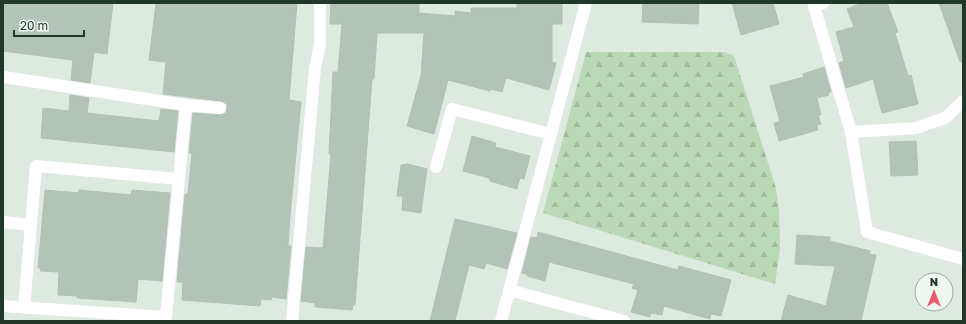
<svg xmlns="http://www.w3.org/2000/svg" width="966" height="324" viewBox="0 0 966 324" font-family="'Golos Text',sans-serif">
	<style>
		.forest { fill: url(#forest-firs) }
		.building { fill: #b3c3b8; stroke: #b1c2b5 }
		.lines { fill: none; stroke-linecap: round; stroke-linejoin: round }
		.street { stroke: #fff; stroke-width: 12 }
	</style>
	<defs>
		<pattern id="forest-firs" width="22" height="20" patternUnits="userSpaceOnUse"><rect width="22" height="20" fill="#bad9b7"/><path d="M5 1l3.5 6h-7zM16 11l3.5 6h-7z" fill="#a0bb9d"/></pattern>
	</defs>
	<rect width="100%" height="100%" fill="#dee9e0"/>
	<!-- forest -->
	<path class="forest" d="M586 52H724L734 56 776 188 779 212 780 249 775 284 543 213Z"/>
	<!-- building -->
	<path class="building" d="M5 3H113L107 54 94 52 90 83 71 80 73 60 3 51V20Z
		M156 3H297L289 100 301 102 290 216 288 246H291L286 299 272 297 271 300 261 299 260 306 182 300 183 282H177L185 194H188L192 153H189L193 113 220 115 226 113 227 108V104L221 101 163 94 166 62 149 60Z
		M331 3H419V13L455 16V11L471 13V8H517V3H562V24H552V62L556 63 549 90 506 78 502 92 491 89 490 91 448 80 434 134 407 126 421 76 424 33H377L374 79H372L355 305H353L352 310 315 307V303L301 301 306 247 323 248 331 154H329L333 72H338L342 24H330Z
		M643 3H699L698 24 642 22Z
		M732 3H773L779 24 741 35Z
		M862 3H887L898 32 895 33 908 76 911 75 918 104 882 113 873 79 846 88 839 63 844 61 836 32 854 27 847 9Z
		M939 3H963V61L960 62Z
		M824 67 831 92 828 93 829 95 817 98 821 115H818L821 124 817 125 818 130 779 141 774 123 780 122 770 86 804 77 803 74Z
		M70 95 89 98 87 113 159 121 161 109 178 111 174 152 41 138 43 108 69 111Z
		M472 136 496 143 495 147 530 156 524 179 520 178 517 189 490 181 489 178 463 171Z
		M916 141 918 175 891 176 889 142Z
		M408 164 427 169 421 213 402 210 403 196H397L401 165Z
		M45 190 79 193V190L131 195 132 190 170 193 162 281 138 279 136 302 77 298V296L58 295 59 272 40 271 41 268H38Z
		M455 219 517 233 507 269 486 263 484 269 469 265 455 321H430Z
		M538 232 678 270 679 266 731 280 721 316 711 314 710 319 664 306 662 315 651 313 650 317 631 312 638 290 632 288 634 284 549 262 545 281 527 276V274L522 273 531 237 537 238Z
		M797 235 830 237V241L870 251 869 254 876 255 861 321H781L788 295 826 306 835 266 795 264Z"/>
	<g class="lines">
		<!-- street -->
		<path class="street" d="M823 3 814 6 851 132 916 128 945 118 963 101
			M4 77 186 105
			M851 132 867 232 963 259
			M436 167 452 109 550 134
			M3 222 31 225 36 166 178 179
			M509 290 624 321
			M3 306 166 317 186 105 220 108
			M24 308 31 225
			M292 321 315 68 320 44V3
			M501 321 586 3"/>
	</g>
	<!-- border -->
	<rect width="966" height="324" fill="none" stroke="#203729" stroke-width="8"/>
	<!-- north arrow -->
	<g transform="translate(934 292)"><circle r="19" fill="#eef6ef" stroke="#9caaa0"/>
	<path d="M0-3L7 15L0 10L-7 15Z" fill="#ea5b6b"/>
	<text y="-6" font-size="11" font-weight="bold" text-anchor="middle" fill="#203729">N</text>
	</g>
	<!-- scale -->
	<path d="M14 30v6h70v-6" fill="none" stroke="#203729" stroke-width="2"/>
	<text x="20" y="30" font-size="12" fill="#203729" stroke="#eef6ef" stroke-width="3" paint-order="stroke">20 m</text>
</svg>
